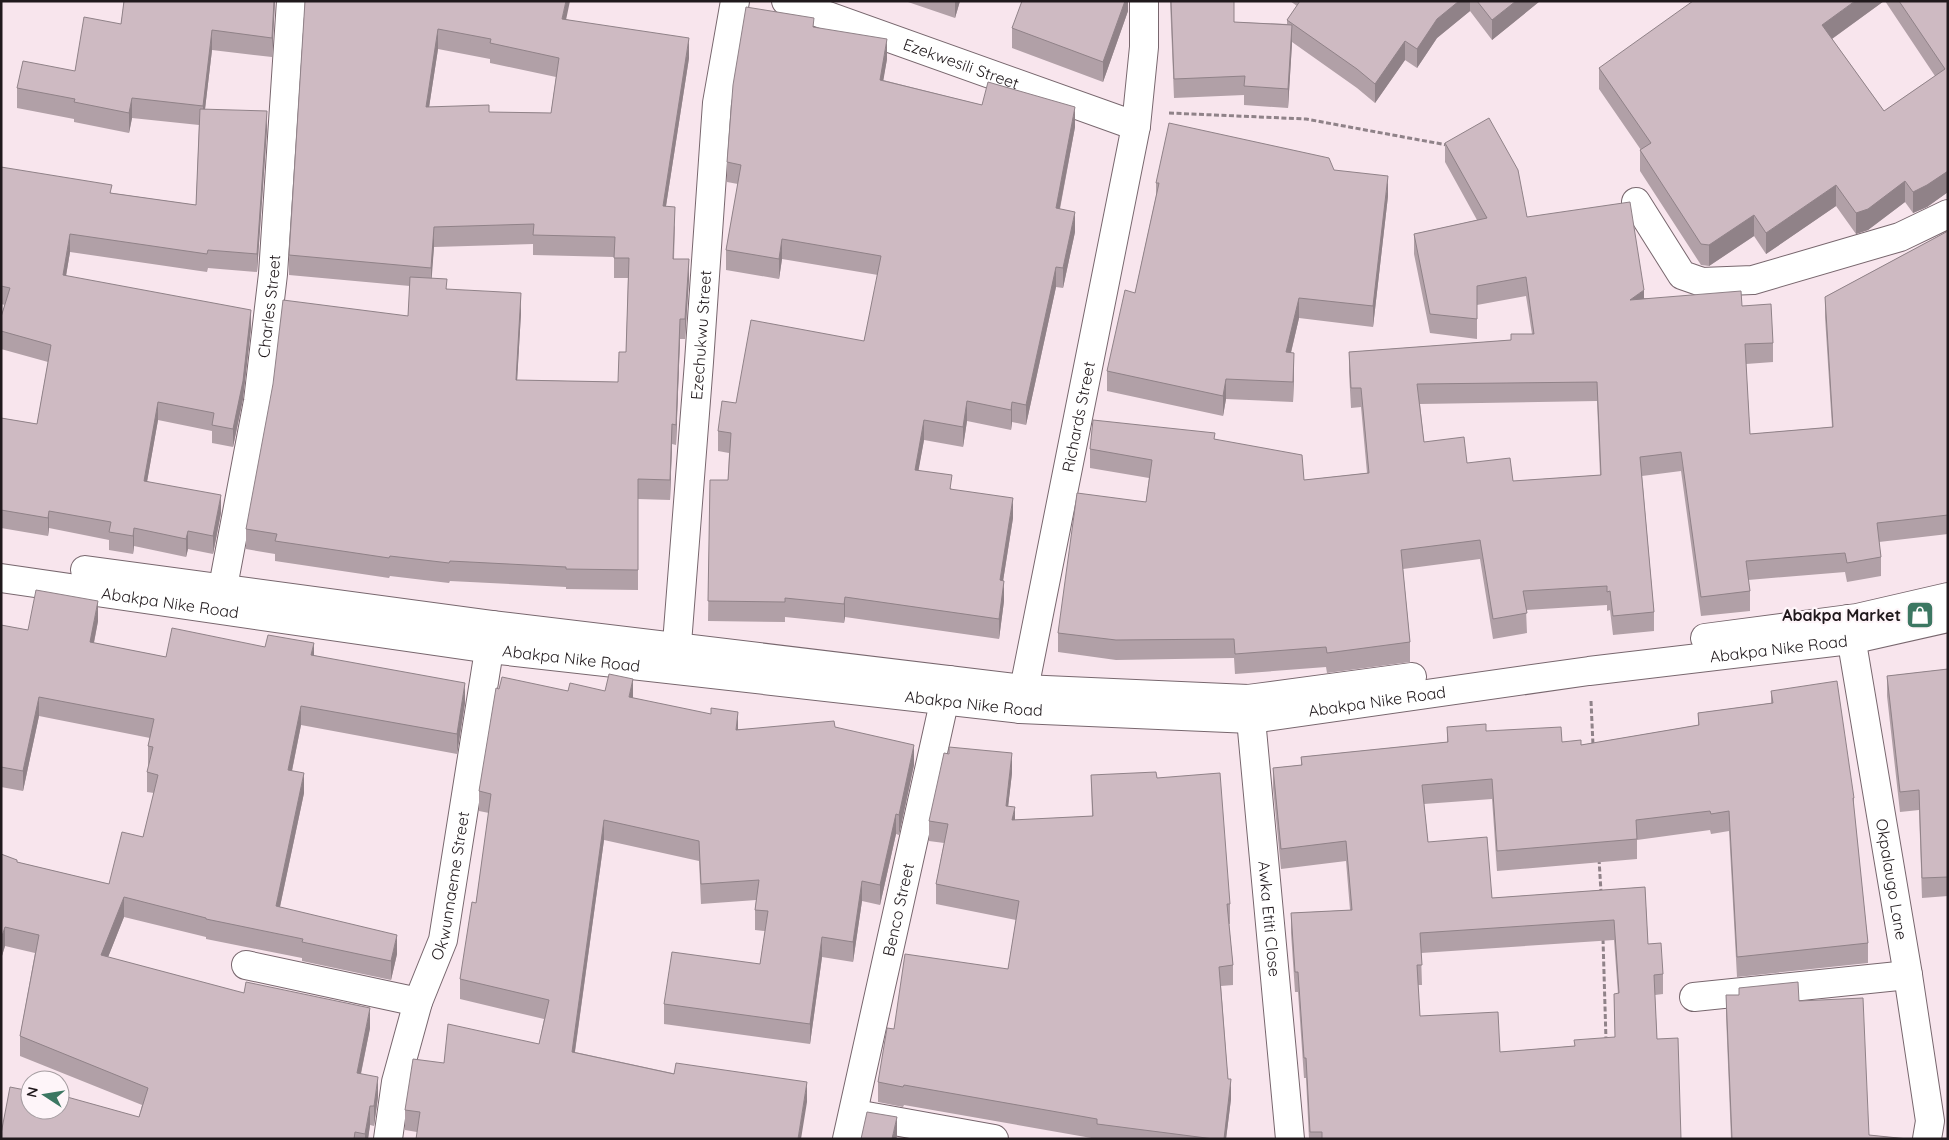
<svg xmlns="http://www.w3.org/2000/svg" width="1949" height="1140" viewBox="0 0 1949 1140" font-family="Quicksand,sans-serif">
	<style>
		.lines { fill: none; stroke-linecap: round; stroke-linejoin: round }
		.street-casing { stroke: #78676e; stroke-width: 30 }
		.primary-casing { stroke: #78676e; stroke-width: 30 }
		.path { stroke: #8f8288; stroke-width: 3; stroke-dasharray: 5 2.5; stroke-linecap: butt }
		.street { stroke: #fff; stroke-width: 28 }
		.primary { stroke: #fff; stroke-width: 28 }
		.wall { fill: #b1a0a7; fill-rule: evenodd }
		.shaded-wall { fill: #908288 }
		.building { fill: #cebac2; stroke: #908288; fill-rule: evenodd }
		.labels { text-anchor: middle; stroke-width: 4.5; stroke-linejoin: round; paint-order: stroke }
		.street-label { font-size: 16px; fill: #20191c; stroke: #fef5f9 }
		.poi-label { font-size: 16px; font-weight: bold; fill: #20191c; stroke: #fef5f9; text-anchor: end }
	</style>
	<rect width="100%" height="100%" fill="#f8e5ed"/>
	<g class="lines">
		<!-- street casing -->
		<g class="street-casing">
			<g id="street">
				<path id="s1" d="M786 1 1136 126"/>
				<path d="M1636 202 1682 275 1702 282 1753 280 1900 237 1948 214"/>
				<path id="s2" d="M219 608 258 401 273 274 291 1"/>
				<path id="s3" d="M1848 619 1908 975 1930 1121 1927 1139"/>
				<path id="s4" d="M675 669 699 362 717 103 735 1"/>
				<path id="s5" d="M1248 699 1251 719 1290 1139"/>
				<path id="s6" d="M1020 709 1136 126 1144 47V1"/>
				<path d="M246 965 418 1002"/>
				<path d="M1694 997 1908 975"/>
				<path d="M861 1115 994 1139"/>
				<path id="s7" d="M388 1139 396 1082 418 1002 443 940 493 625"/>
				<path id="s8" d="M847 1139 949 680"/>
			</g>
		</g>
		<!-- primary casing -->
		<g class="primary-casing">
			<g id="primary">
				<path d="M85 570 493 625 1023 689 1248 699 1412 677"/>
				<path id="s9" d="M1 578 490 649 1020 709 1251 719 1589 671 1850 640 1948 618"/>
				<path d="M1705 638 1857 618 1948 597"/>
			</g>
		</g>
		<!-- path -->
		<path class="path" d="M1169 113 1306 119 1447 145
			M1591 701 1593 745
			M1599 859 1601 892
			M1603 939 1606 1040"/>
		<!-- street -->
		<use href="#street" class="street"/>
		<!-- primary -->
		<use href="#primary" class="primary"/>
	</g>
	<!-- wall -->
	<path class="wall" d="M124 1H275L272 57 212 50 205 109 267 129 257 272 208 268 207 272 70 252 66 276 251 328 243 399 233 447 212 443V431L158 420 147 481 221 513 213 554 188 549 186 557 134 546 133 554 109 550V540L49 528 48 536 1 528V418L37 424 48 362 1 349V317L5 305 1 304V167L112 193 196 205 199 125 132 118 129 133 74 122V119L17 108V88L75 71 121 24Z
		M305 1 566 19 689 58 666 206 675 227 674 259 689 279 685 339H680L676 445 672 444 670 500 638 499V590L566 589V587L450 581 449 583 390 576 389 578 275 561V554L246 549V529L408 316 410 286 289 275V255ZM438 49 490 59V63L556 77 551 113 489 112 429 107ZM533 244V255L614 257V278H628L626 352 618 382 517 380 521 313 447 289 431 278 434 247Z
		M905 1H960L955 18Z
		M1128 1V11L1103 82 1012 48V28Z
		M1170 1H1234V22L1287 24V20L1297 6 1290 1H1540L1492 40 1470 11 1437 38 1417 68 1405 60 1375 103 1357 88 1292 42 1288 108 1244 105V95L1174 98Z
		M1884 1 1832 39 1884 111 1935 76 1885 1H1948V192L1927 207 1913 213 1905 202 1868 230 1856 234 1836 206 1766 254 1754 236 1709 266 1701 265 1640 171V150H1641L1599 89V68Z
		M814 27 887 59 883 80 982 105 1075 127 1060 209 1075 232 1063 288 1056 287 1026 425 1012 422 1011 430 967 421 963 447 924 440 918 471 952 489 1013 518 1003 581 1004 601 999 639 845 617 844 623 785 617V622L708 621 710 480H728L729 453 718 451V431L736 403 864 341 878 275 782 259 779 279 726 270V250L738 184 727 182V162Z
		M1445 143 1527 217 1644 298 1742 306 1773 343V362L1746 364 1750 434 1832 427 1825 317V297L1948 231V534L1879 542 1881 557V576L1847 582 1845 572 1748 580 1750 591V611L1701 616 1681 471 1642 476 1654 612V631L1613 635 1610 610 1607 611V605L1526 610 1527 633 1493 639 1480 559 1403 569 1410 642V662L1327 673 1326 667 1235 674 1234 658 1116 660 1058 652V633L1146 502 1149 478 1090 468V449L1215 439 1304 480 1367 473 1361 407 1351 408 1349 372V352L1511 340 1532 334 1526 296 1477 305V339L1430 333 1414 254V234L1477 220 1445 162ZM1597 401 1600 475 1513 481 1467 463 1424 442 1420 404Z
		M1334 170 1388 196 1373 327 1299 318 1291 353 1294 373 1293 402 1226 399 1223 416 1107 391V371L1135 293 1156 196V183Z
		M98 621 94 643 166 657 265 647 314 655 465 703 457 754 301 725 292 771 304 793 280 907 397 954 391 980 302 961V958L206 939V937L124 917 108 957 370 1028 361 1074 378 1097 374 1126 370 1125 368 1139H1L139 1117 142 1105 20 1056V1036L35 953 5 946 1 959V854L17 862 109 884 143 837 154 793 147 792V772L149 766H148V746L150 738 39 716 23 791 1 787V625L28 630Z
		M1948 669V896L1922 898 1919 810 1900 812 1887 696V676Z
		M499 689 568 691 633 698 738 729 835 727 914 765 899 835 896 834 880 905 862 901 853 962 822 957 810 1044 664 1024V1004L760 964 765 931 755 930V910L756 900 701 904 699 861 604 840 575 1052 807 1102 417 1132 405 1130V1110L444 1063 539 1044 544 1019 460 999V979L476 903 489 813 479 811V791Z
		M1771 691 1854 798V811L1868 943V963L1737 977 1729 831 1711 834 1710 830 1637 840V859L1497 871 1492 799 1424 804 1428 842 1492 898 1645 887 1648 944 1663 974V994L1655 995 1657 1039 1681 1139H1309L1306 1078H1304L1298 992H1295L1291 933V913L1350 910 1346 861 1281 869 1273 788V768L1301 765V757L1447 742V727L1581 745 1698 725V713L1771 703ZM1614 940 1618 994H1614L1615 1037 1574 1046 1500 1052 1420 1016 1418 985H1422L1421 953Z
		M1012 773 1008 806 1015 820 1092 816 1091 775 1157 778 1230 904V924H1229L1233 965V985L1221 986 1228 1079 1231 1099 1226 1139H1097L904 1105 903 1107 878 1102V1082L894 1029 1008 969 1016 920 936 904V884L944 843 929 841V821Z
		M1726 995 1799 1001 1869 1135 1908 1139H1731L1726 1015Z"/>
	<!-- shaded-wall -->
	<path class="shaded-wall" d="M274 1H275L272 57V38Z
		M566 1H570L562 39V19Z
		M955 1H960L955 18Z
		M1125 1H1128V11L1103 82V62Z
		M1459 1H1470V11L1437 38 1417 68V49L1437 19Z
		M1516 1H1540L1492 40V20Z
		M1855 1H1884L1822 46V25Z
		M1292 25V44L1288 108V89Z
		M438 29V49L426 127V107Z
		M212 30V50L203 126V106Z
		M689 38V58L663 225V206Z
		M887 39V59L880 100V80Z
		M1405 41V60L1375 103V84Z
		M132 98V118L129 133V113Z
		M1075 107V127L1056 228V208Z
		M267 111V129L257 272V254Z
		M1948 171V192L1927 207 1913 213V192Z
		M1388 176V196L1373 327V306Z
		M1905 181V202L1868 230 1856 234V213Z
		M1836 185V206L1766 254V233Z
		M1075 212V232L1063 288V268Z
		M1754 215V236L1709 266V245Z
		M434 227V247L431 288V268Z
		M70 234V252L63 293V275Z
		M782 239V259L779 279V259Z
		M689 259V279L685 339V319Z
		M1056 267V287L1026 425V405Z
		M1644 290V310L1630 300Z
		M521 293V313L516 400V380Z
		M1299 298V318L1286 373V352Z
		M251 310V328L243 399 233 447V429Z
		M680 319V339L676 445V425Z
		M1294 353V373L1293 402V382Z
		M1226 379V399L1223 416V396Z
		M967 401V421L963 447V427Z
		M158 402V420L144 499V481Z
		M1012 402V422L1011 430V410Z
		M924 420V440L915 490V470Z
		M672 424V444L670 500V480Z
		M221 495V513L213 554V536Z
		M1013 498V518L1000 600V580Z
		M49 511V528L48 536V518Z
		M134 528V546L133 554V536Z
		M188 531V549L186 557V539Z
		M1004 581V601L999 639V619Z
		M845 597V617L844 623V604Z
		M98 601V621L90 662V642Z
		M314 643V663L311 655Z
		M633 679V699L629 697Z
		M465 683V703L457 754V734Z
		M39 697V716L23 791V771Z
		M301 706V725L288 790V770Z
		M738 712V733L736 730Z
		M914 745V765L899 835V815Z
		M1012 753V773L1006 825V806Z
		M304 773V793L276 925V906Z
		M1015 807V827L1012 820Z
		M896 814V834L880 905V885Z
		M604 820V840L572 1072V1052Z
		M862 881V901L853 962V942Z
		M124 897V917L101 975V955Z
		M5 927V946L1 959V939Z
		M397 935V954L391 980V961Z
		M822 937V957L810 1044V1024Z
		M370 1008V1028L357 1092V1073Z
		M378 1077V1097L374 1126V1106Z
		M1231 1079V1099L1226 1139H1224Z
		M807 1082V1102L801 1139H798Z
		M370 1106V1125L368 1139H365V1134Z
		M897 1117V1137L896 1139H892Z"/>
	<!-- building -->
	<path class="building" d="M124 1H274L272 38 212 30 203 106 132 98 129 113 74 102 75 99 17 88 23 61 75 71 84 17 121 24Z
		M305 1H566L562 19 689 38 663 206 675 207 673 259H689L685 319H680L676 425 672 424 670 480 638 479V570L566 569V567L450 561 449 563 390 556 389 558 275 541 277 534 246 529 273 384 283 300 408 316 410 277 447 279 446 289 521 293 516 380 618 382 619 352H626L629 258H614L615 237 533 235 534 224 434 227 431 268 289 255ZM438 29 491 39 490 43 559 58 551 113 489 112V105L426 107Z
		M1022 1H1125L1103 62 1012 28Z
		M1171 1H1234V22L1292 25 1288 89 1244 86 1245 76 1174 79Z
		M1300 1H1459L1437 19 1417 49 1405 41 1375 84 1357 69 1287 20Z
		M1477 1H1516L1492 20Z
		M1693 1H1855L1822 25 1884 111 1945 69 1899 1H1948V171L1927 185 1913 192 1905 181 1868 209 1856 213 1836 185 1766 233 1754 215 1709 245 1701 244 1640 150 1651 143 1599 68Z
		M746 7 814 18 813 27 887 39 880 80 982 105 988 82 1075 107 1056 208 1075 212 1063 268 1056 267 1026 405 1012 402 1011 410 967 401 963 427 924 420 915 470 952 475 950 489 1013 498 1000 580 1004 581 999 619 845 597 844 604 785 598V602L708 601 710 480H728L731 433 718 431 722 401 736 403 751 320 864 341 881 256 782 239 779 259 726 250 741 165 727 162 733 85Z
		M200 109 267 111 257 254 208 250 207 254 70 234 63 275 251 310 243 381 233 429 212 425 214 413 158 402 144 481 221 495 213 536 188 531 186 539 134 528 133 536 109 532 111 522 49 511 48 518 1 510V418L37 424 51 345 1 331V317L10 288 1 286V167L112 185 110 193 196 205Z
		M1489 118 1518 170 1527 217 1630 202 1644 290 1630 300 1741 291 1742 306 1771 304 1773 343 1745 344 1750 434 1833 427 1825 297 1948 231V515L1877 523 1881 557 1847 563 1845 553 1746 561 1750 591 1701 597 1681 452 1640 457 1654 612 1613 616 1610 591 1607 592V586L1523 591 1527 613 1493 619 1480 540 1401 550 1410 642 1327 653 1326 647 1235 654 1234 639 1116 640 1058 633 1077 493 1146 502 1152 460 1090 449 1093 420 1215 433 1214 439 1302 455 1304 480 1369 473 1361 388H1351L1349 352 1511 340V334H1534L1526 277 1477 286V319L1430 314 1414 234 1487 218 1445 143ZM1597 382 1601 475 1513 481 1510 458 1467 463 1464 437 1424 442 1417 384Z
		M1169 123 1329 158 1334 170 1388 176 1373 306 1299 298 1286 352 1294 353 1293 382 1226 379 1223 396 1107 371 1125 290 1135 293 1159 183H1156Z
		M36 590 98 601 90 642 166 657 172 628 265 647 268 635 314 643 311 655 465 683 457 734 301 706 288 770 304 773 276 906 397 935 391 961 302 942 303 939 206 919V918L124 897 101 955 244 993 246 982 370 1008 357 1073 378 1077 374 1106H370L365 1134 355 1132 354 1139H1V1134L10 1087 30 1091V1110H60V1095L139 1117 148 1088 20 1036 39 935 5 927 1 939V854L17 860V862L109 884 122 832 143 837 158 775 147 772 153 747 148 746 154 719 39 697 23 771 1 767V768V625L28 630Z
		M1948 669V877L1922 878 1919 790 1900 792 1887 676Z
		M609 674 633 679 629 697 711 714V708L738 712 736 730 834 721 835 727 914 745 899 815 896 814 880 885 862 881 853 942 822 937 810 1024 664 1004 672 952 760 964 768 911 755 910 759 880 701 884 699 841 604 820 572 1052 674 1074 676 1063 807 1082 798 1139H416L420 1112 405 1110 413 1059 444 1063 448 1024 539 1044 549 1000 460 979 472 902 476 903 491 794 479 791 496 688 499 689 502 677 568 691 570 683 605 691Z
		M1837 681 1854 798H1853L1868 943 1737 957 1729 811 1711 814 1710 811 1636 820 1637 839 1497 851 1492 779 1422 785 1428 842 1487 837 1492 898 1645 887 1648 944 1661 943 1663 974 1654 975 1657 1039 1678 1038 1681 1139H1322V1132H1310L1306 1058H1304L1298 972H1295L1291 913 1352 910 1346 841 1281 849 1273 768 1302 765 1301 757 1448 742 1447 727 1486 724V731L1561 727 1562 742 1581 740V745L1699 725 1698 713 1773 703 1771 691ZM1614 920 1619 993 1614 994 1615 1037 1574 1040 1575 1046 1500 1052 1498 1012 1420 1016 1417 965H1422L1420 933Z
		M949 747 1012 753 1006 806 1015 807 1012 820 1093 816 1091 775 1156 772 1157 778 1220 773 1230 904H1227L1233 965 1219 967 1228 1079H1231L1224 1139H1214L1097 1124V1119L904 1085 903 1087 878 1082 887 1028 894 1029 905 954 1008 969 1019 901 936 884 948 824 929 821 944 753 949 754Z
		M1798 982 1799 1001 1863 998 1869 1135 1908 1139H1732L1726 995H1739V988Z
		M867 1112 897 1117 892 1139H861Z"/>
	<!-- icons -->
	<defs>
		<g id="shop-square" transform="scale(1.4375)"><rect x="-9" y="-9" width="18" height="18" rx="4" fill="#3c7762" stroke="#fef5f9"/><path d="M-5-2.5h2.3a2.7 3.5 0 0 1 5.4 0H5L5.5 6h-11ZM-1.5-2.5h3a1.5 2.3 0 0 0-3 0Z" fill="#fff"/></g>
	</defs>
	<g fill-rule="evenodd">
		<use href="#shop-square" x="1920" y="615"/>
	</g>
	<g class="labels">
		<!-- street labels -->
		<g class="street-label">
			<text dy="6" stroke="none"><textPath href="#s1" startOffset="186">Ezekwesili Street</textPath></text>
			<text dy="6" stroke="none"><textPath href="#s2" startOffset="306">Charles Street</textPath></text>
			<text dy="6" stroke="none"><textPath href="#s4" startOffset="335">Ezechukwu Street</textPath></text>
			<text dy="6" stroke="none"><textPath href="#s6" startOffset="298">Richards Street</textPath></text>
			<text dy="6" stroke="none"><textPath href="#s9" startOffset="171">Abakpa Nike Road</textPath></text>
			<text dy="6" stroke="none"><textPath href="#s9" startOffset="1791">Abakpa Nike Road</textPath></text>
			<text dy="6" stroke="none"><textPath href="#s9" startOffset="576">Abakpa Nike Road</textPath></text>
			<text dy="6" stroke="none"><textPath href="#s9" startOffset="1386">Abakpa Nike Road</textPath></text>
			<text dy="6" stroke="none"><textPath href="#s9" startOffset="981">Abakpa Nike Road</textPath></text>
			<text dy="6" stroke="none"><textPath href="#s3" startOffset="264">Okpalaugo Lane</textPath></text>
			<text dy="6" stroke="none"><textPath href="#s7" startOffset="262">Okwunnaeme Street</textPath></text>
			<text dy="6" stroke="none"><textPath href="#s8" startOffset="235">Benco Street</textPath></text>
			<text dy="6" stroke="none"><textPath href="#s5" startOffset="221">Awka Etiti Close</textPath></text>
		</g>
		<!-- poi labels -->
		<g class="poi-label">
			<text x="1901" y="621">Abakpa Market</text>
		</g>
	</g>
	<!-- border -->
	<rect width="1949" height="1140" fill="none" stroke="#20191c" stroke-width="5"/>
	<!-- north arrow -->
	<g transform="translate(45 1095) rotate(282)"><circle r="24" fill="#fef5f9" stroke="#a59da1"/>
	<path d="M0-4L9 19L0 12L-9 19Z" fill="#3c7762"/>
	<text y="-8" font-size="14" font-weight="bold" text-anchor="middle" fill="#20191c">N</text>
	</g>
</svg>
